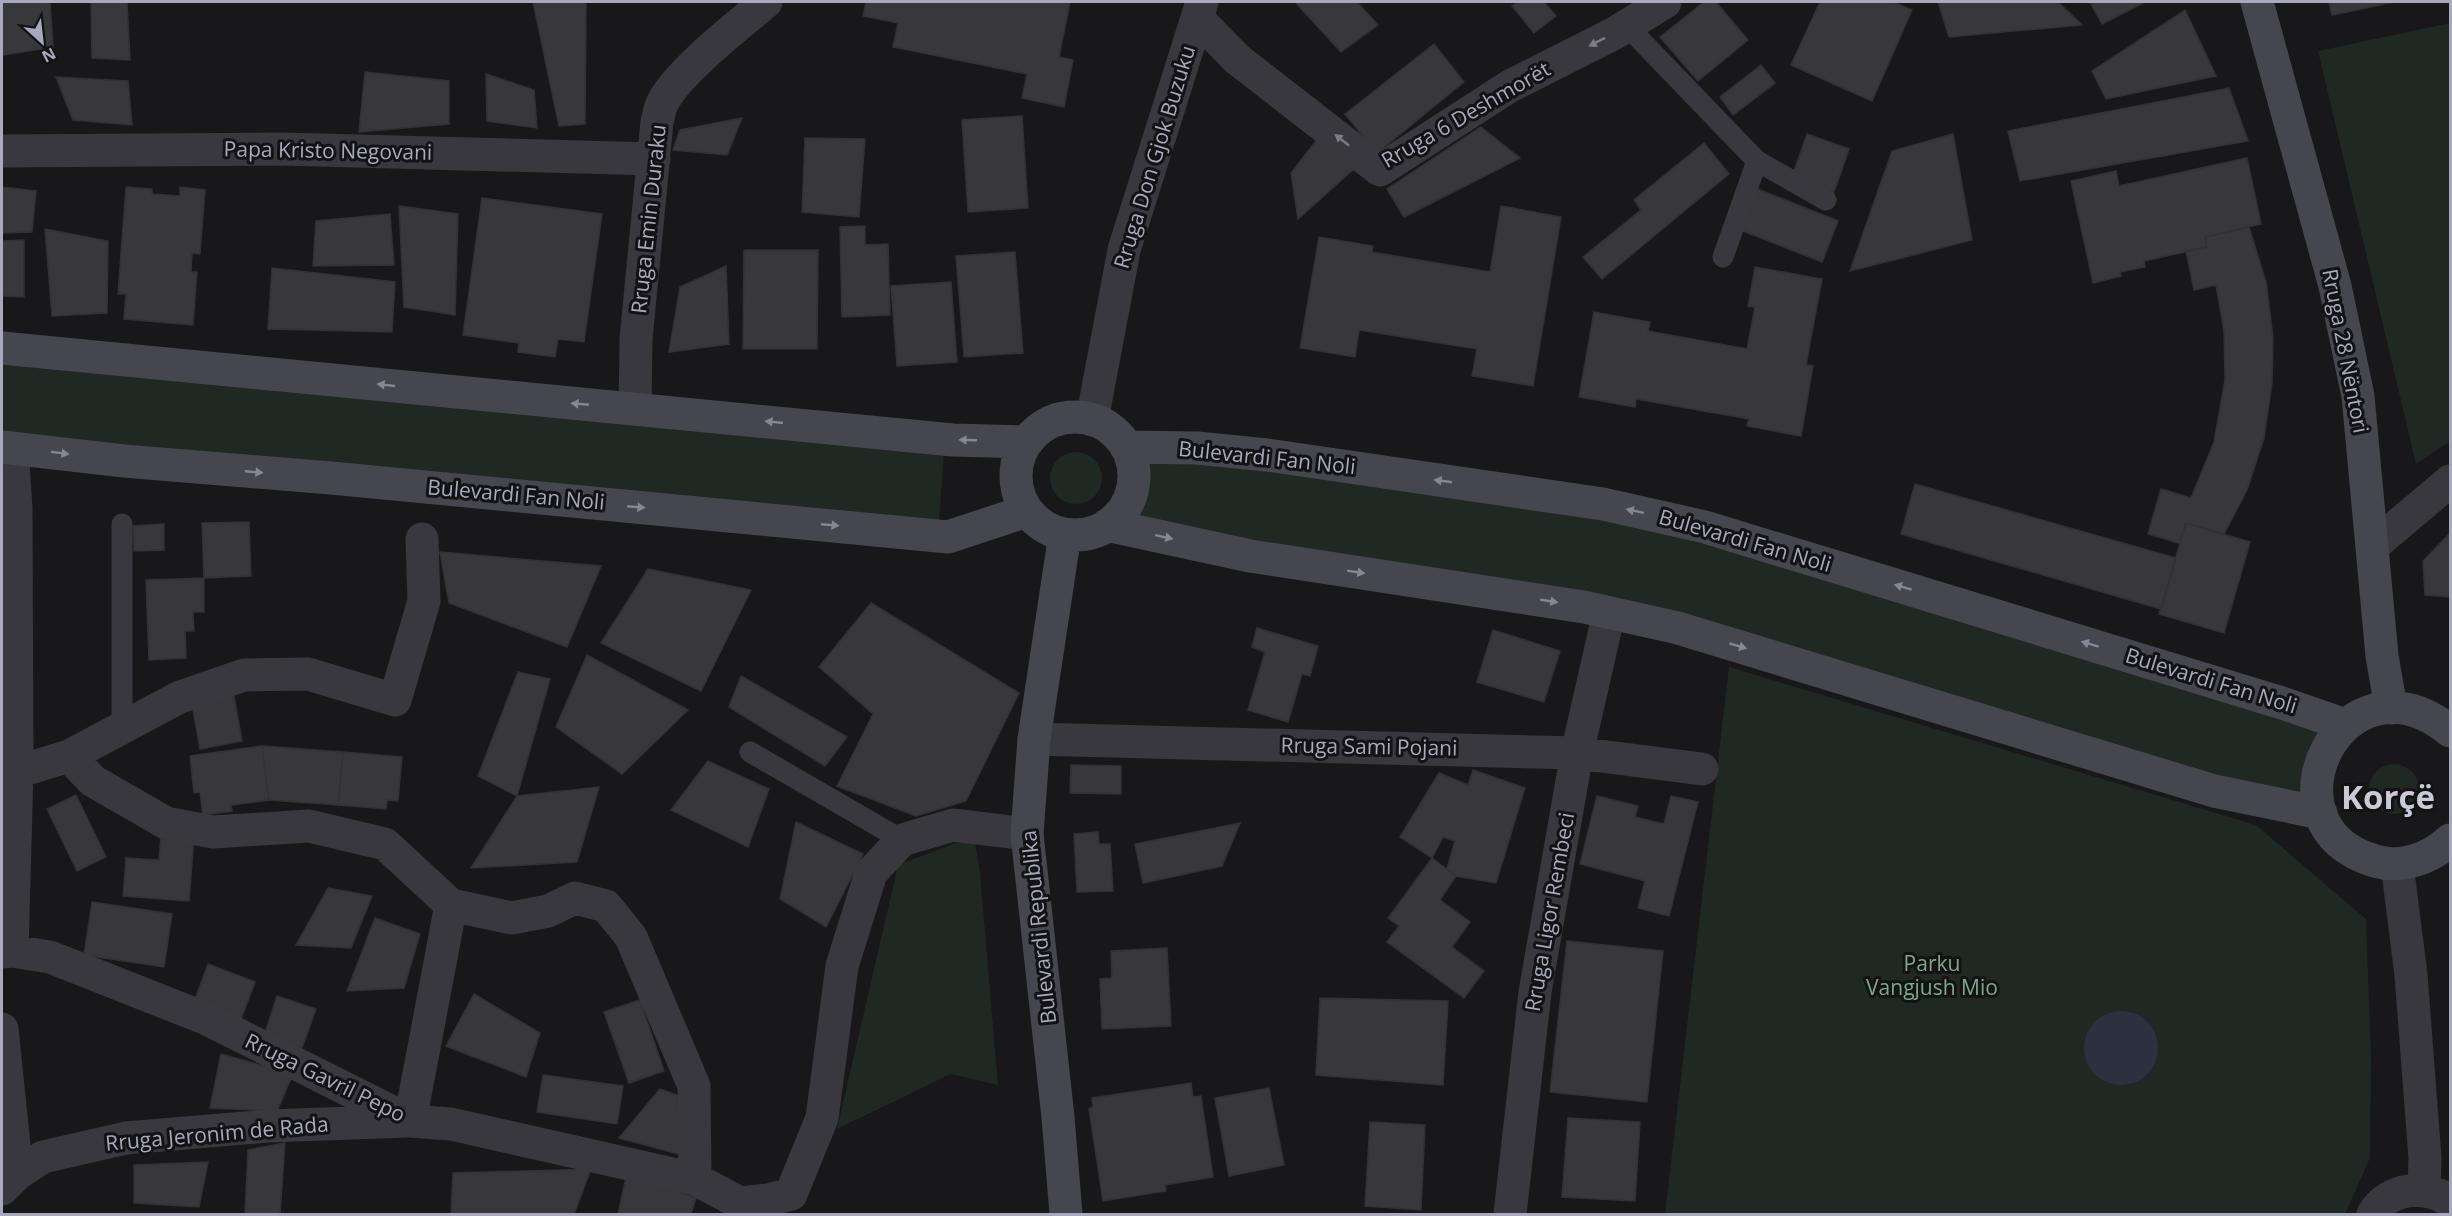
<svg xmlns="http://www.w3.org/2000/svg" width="2452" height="1216" viewBox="0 0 2452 1216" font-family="'Open Sans',sans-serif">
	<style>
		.green { fill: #1f2822 }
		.water { fill: #2c313f }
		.building { fill: #38373c; stroke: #323136; stroke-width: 1.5 }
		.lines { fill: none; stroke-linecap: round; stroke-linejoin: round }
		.lane { stroke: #39383f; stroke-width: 21 }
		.street { stroke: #39383f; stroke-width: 33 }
		.secondary { stroke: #46464f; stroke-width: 33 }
		.oneway { fill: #7c7c89 }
		.oneway2 { fill: #868695 }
		.labels { text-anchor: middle; stroke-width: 6; stroke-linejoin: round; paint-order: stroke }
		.street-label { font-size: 21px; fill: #a8a9bb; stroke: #131215 }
		.park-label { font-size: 21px; fill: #7ea78c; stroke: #131215 }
		.town-label { font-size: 33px; font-weight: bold; fill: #cacad6; stroke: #131215 }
	</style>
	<rect width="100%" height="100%" fill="#18171a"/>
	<!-- green -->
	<path class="green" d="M2450 23V441L2416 464 2318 51Z
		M2 357 944 451 939 524 2 434Z
		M1050 478a26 26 0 1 1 52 0a26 26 0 1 1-52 0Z
		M1136 454 1591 509 2331 726 2310 803 1918 693 1125 522Z
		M1729 667 2256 825 2366 919 2371 1056 2370 1158 2345 1214H1665Z
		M2369 789a25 25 0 1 1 50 0a25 25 0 1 1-50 0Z
		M974 836 980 873 998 1085 951 1074 837 1129 898 865Z"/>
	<!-- water -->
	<path class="water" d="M2084 1048a37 37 0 1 1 74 0a37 37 0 1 1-74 0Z"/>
	<!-- building -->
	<path class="building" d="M2 2H50L53 47 2 55Z
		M91 2H127L130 60 92 58Z
		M533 2H586L585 124 559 126Z
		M866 2H1070L1059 57 1073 60 1064 107 1022 98 1027 74 893 47 898 23 863 16Z
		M1295 2H1357L1378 25 1341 52Z
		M1518 2H1544L1556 16 1534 33 1512 6Z
		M1704 2H1716L1748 40 1698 81 1660 37Z
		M1820 2H1893L1912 10 1872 101 1791 65Z
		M1938 2H2058L2082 25 1949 37Z
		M2090 2H2145L2102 24Z
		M2329 2H2394L2332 15Z
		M2185 10 2216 76 2106 99 2092 71Z
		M1434 44 1464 82 1377 153 1345 114Z
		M1761 65 1775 83 1733 115 1720 97Z
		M365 72 449 81V124L359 132Z
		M486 74 534 90 537 128 487 121Z
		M56 77 128 81 132 125 73 120Z
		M2229 88 2248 141 2020 181 2008 131Z
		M1022 116 1028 208 968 212 962 120Z
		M742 118 727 155 673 150 680 130Z
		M1481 127 1520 158 1404 217 1387 189Z
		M1807 134 1849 149 1834 192 1792 177Z
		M1953 134 1972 240 1850 271 1892 151Z
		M1319 137 1356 167 1298 219 1291 173Z
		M805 138 865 139 859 217 802 212Z
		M1704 143 1729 174 1602 279 1583 257 1641 210 1634 200Z
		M2247 158 2261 224 2205 237 2207 247 2144 261 2145 267 2120 272 2121 276 2093 283 2071 181 2116 171 2119 186Z
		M2 187 36 191 32 232 2 233Z
		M126 187 152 189V194L180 196V187L205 190 200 254 192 253 191 272H197L193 325 124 319 126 294H118Z
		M1755 188 1838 221 1822 262 1738 229Z
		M482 198 602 214 584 342 558 339 555 357 518 352 519 343 463 335Z
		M399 206 458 214 455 315 404 307Z
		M1501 206 1561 217 1533 386 1472 376 1477 349 1359 330 1355 357 1300 348 1319 237 1373 246 1372 252 1490 272Z
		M390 214 394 265 313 266 316 221Z
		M865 226V245L888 244 890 315 842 317 840 227Z
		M2249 227 2266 282 2273 338 2272 383 2264 438 2247 490 2224 534 2186 523 2179 543 2148 534 2161 489 2191 498 2214 442 2225 380 2224 331 2216 285 2194 290 2186 251 2207 247 2205 237Z
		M45 229 108 241 107 313 52 316Z
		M24 240V297L2 296V241Z
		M744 250H818L817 349H743Z
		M1015 252 1023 353 964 357 956 256Z
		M726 266 729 344 669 352 680 287Z
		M1755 267 1822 279 1806 365 1813 366 1801 436 1747 426 1749 419 1636 399 1635 407 1579 397 1594 312 1650 322 1648 331 1747 349 1755 307 1748 306Z
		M272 268 395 282 392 332 268 329Z
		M951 282 957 362 897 366 891 286Z
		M1915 484 2176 558 2161 609 1901 534Z
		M249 522 251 576 204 578 202 523Z
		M2186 523 2250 542 2224 633 2159 614Z
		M164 524V550L134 551 133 526Z
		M2450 533V597L2425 595 2423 561Z
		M440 552 601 566 567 647 449 603Z
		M648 569 751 590 701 691 601 643Z
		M204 578V612H193L194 631H185L186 658 149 660 146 580Z
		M871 603 1019 693 966 801 916 816 837 786 873 714 819 667Z
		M1257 628 1318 646 1310 676 1302 674 1288 722 1248 710 1265 652 1252 647Z
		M1493 630 1560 651 1544 702 1477 682Z
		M587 655 688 710 622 774 556 727Z
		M518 672 550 679 517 796 478 776Z
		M741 676 847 737 825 766 729 707Z
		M234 696 242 741 200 749 192 704Z
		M262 746 343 752 338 805 269 800Z
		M262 746 269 800 231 805 232 811 203 815 200 792 194 793 190 756Z
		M343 752 402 757 398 801 387 800 386 809 338 805Z
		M708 761 769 789 748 847 671 810Z
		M1071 765 1121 766V794L1070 793Z
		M1473 770 1525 788 1496 883 1456 876 1447 869 1455 841 1443 837 1432 858 1400 837 1439 773 1468 785Z
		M599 787 577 862 471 868 517 796Z
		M76 795 106 857 77 871 47 809Z
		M1597 796 1638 806 1635 817 1664 824 1671 796 1698 802 1669 916 1638 908 1645 881 1580 864Z
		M796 822 863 854 826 927 780 899Z
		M1240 823 1222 866 1143 883 1135 844Z
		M1098 832 1099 844H1110L1113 891 1077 892 1074 834Z
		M161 835 194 837 189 901 123 896 126 858 159 860Z
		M1432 858 1456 876 1440 900 1470 922 1452 947 1484 971 1464 998 1387 942 1399 926 1388 918Z
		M328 888 372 896 351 948 296 945Z
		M92 902 172 914 164 967 84 955Z
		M375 918 420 934 404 988 347 991Z
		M1567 941 1663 951 1647 1102 1550 1092Z
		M1167 948 1171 1026 1102 1029 1100 979 1112 978 1111 951Z
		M208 964 255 982 241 1019 194 1002Z
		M474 994 540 1033 526 1077 446 1046Z
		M277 996 316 1009 302 1048 264 1036Z
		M1320 998 1448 1001 1443 1085 1316 1075Z
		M640 1000 664 1071 629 1083 604 1012Z
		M221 1054 293 1074 277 1111 210 1108Z
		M543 1075 623 1086 617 1124 537 1112Z
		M1191 1083 1193 1097 1201 1096 1213 1177 1165 1185 1166 1191 1103 1201 1089 1109 1093 1107 1092 1098Z
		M1269 1088 1284 1165 1229 1176 1215 1098Z
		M660 1089 677 1095 686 1156 619 1138Z
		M1568 1118 1640 1122 1635 1201 1562 1197Z
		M1370 1122 1425 1125 1421 1210 1365 1206Z
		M285 1143 280 1214H245L248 1150Z
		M208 1162 199 1207 134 1203V1165Z
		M591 1169 574 1214H451L453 1173Z
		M627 1173 696 1198 691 1214H618Z"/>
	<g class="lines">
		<!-- lane -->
		<path class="lane" d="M1626 25 1757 161 1723 257
			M1757 161 1826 200
			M122 728V524
			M750 752 902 840"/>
		<!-- street -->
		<path class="street" d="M1197 18 1237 59 1380 170 1510 86 1615 33 1665 2
			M2 151 282 149 654 159
			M635 409 636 339 657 122C659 116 659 109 662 104 676 73 739 25 766 2
			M1092 420 1124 250 1202 2
			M2373 546 2450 481
			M1034 739 1577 753 1702 769
			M69 756 93 781 166 823 213 832 309 826 385 844 451 905 512 918 548 911 575 898 606 906 631 937 694 1086 695 1179
			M2 772H17L69 756 180 697 244 675 308 674 395 700 424 601 422 539
			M2397 864 2411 975 2425 1158 2424 1190
			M12 951 17 772 16 508 12 448
			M2 952 12 951 50 957 207 1019 410 1121 451 1124 695 1179 740 1203
			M2 1029 17 1174
			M410 1121 451 905
			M2 1189 17 1174 43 1157 126 1138 268 1126 408 1121
			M740 1203 768 1200 791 1194 822 1118 842 966 871 873 902 840 953 825 1027 834
			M1510 1214 1535 992 1577 753 1609 613
			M2373 1214C2389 1187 2426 1184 2450 1201"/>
		<!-- secondary -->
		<path class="secondary" d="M2257 2 2335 286 2358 396 2382 656 2391 708
			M2 348 953 440 1027 442
			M1016 476a59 59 0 1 1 118 0a59 59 0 1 1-118 0Z
			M2 447 124 461 331 478 948 537 1027 511
			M1126 447 1197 448 1267 455 1603 504 1705 527 2282 703 2346 725
			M1107 525 1250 556 1584 607 1678 628 2214 791 2321 813
			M1065 534 1034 739 1027 834 1058 1117 1066 1214
			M2450 731C2342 643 2254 827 2375 861 2402 869 2431 858 2450 840"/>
	</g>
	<!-- one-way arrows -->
	<defs><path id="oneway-solid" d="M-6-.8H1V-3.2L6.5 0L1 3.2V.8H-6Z" transform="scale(1.5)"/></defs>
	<g class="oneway">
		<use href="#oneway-solid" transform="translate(1597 42) rotate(153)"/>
		<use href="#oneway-solid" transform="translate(1342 140) rotate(-142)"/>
	</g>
	<g class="oneway2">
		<use href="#oneway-solid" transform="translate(386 385) rotate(-174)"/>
		<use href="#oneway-solid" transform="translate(580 404) rotate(-175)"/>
		<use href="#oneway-solid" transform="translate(774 422) rotate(-174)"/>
		<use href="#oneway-solid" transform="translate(968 440) rotate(-178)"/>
		<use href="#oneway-solid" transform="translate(60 453) rotate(7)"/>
		<use href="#oneway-solid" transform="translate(254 472) rotate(5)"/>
		<use href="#oneway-solid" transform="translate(1443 481) rotate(-172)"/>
		<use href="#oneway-solid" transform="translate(636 507) rotate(5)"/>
		<use href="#oneway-solid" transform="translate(1635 511) rotate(-168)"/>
		<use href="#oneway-solid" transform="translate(830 525) rotate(5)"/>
		<use href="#oneway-solid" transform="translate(1164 537) rotate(12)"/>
		<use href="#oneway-solid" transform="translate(1356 572) rotate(9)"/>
		<use href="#oneway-solid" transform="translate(1903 587) rotate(-163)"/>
		<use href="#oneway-solid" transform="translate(1549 601) rotate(9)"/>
		<use href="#oneway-solid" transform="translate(2090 644) rotate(-163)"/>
		<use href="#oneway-solid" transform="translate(1738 646) rotate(17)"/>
	</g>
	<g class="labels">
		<!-- street labels -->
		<g class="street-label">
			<text transform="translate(1466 115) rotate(-30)" y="7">Rruga 6 Deshmorët</text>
			<text transform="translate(328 151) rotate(1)" y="7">Papa Kristo Negovani</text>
			<text transform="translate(1155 157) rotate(-73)" y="7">Rruga Don Gjok Buzuku</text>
			<text transform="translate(649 219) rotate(-84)" y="7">Rruga Emin Duraku</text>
			<text transform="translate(2345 351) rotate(79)" y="7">Rruga 28 Nëntori</text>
			<text transform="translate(1267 458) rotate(6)" y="7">Bulevardi Fan Noli</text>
			<text transform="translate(516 495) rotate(5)" y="7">Bulevardi Fan Noli</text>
			<text transform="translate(1745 541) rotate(16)" y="7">Bulevardi Fan Noli</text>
			<text transform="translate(2211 681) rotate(17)" y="7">Bulevardi Fan Noli</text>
			<text transform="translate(1369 747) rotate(1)" y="7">Rruga Sami Pojani</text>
			<text transform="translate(1550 912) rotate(-80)" y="7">Rruga Ligor Rembeci</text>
			<text transform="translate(1039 927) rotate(-96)" y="7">Bulevardi Republika</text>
			<text transform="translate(325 1078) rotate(26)" y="7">Rruga Gavril Pepo</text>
			<text transform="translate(217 1134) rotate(-5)" y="7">Rruga Jeronim de Rada</text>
		</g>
		<!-- park labels -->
		<g class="park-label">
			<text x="1932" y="971">Parku<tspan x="1932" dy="24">Vangjush Mio</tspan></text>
		</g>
		<!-- town labels -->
		<g class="town-label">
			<text x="2388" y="809">Korçë</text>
		</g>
	</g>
	<!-- border -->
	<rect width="2452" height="1216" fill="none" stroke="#a8a9bb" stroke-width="6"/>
	<!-- north arrow -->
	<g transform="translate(42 42) rotate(153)" stroke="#131215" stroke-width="4.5" paint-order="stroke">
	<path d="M0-4.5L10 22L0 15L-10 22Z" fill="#a8a9bb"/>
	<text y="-9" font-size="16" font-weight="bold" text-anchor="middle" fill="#a8a9bb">N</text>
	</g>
</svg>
